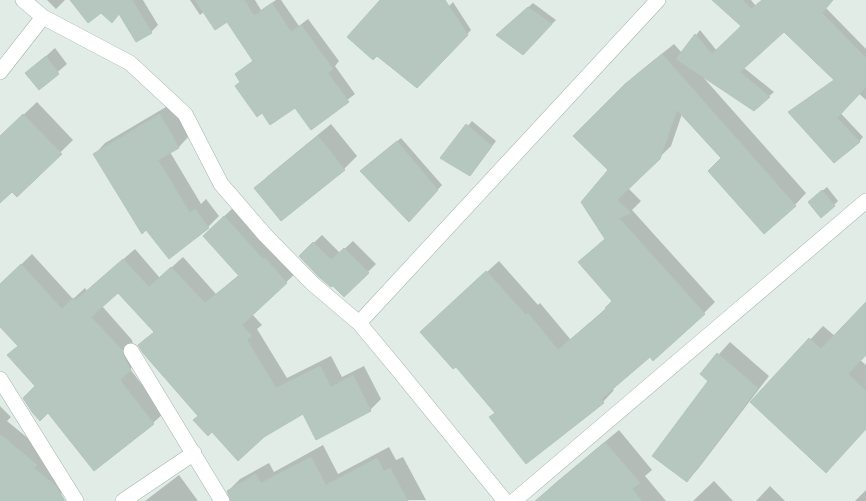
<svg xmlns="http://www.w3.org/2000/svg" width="866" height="501" viewBox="0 0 866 501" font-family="Ubuntu,sans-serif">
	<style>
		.shadow { fill: #0003 }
		.building { fill: #b6c7c0; stroke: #b3c6be }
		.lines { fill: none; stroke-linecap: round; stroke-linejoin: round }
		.minor-casing { stroke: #a4b4ae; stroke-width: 16 }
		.minor { stroke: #fff; stroke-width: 15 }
	</style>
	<rect width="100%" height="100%" fill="#e1ece7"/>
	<!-- shadow -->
	<path class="shadow" d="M47 0H65L56 9Z
		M72 0H143L158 25 151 32 120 13 101 11Z
		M190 0H255L261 10 276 0H281L299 26 308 19 339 61 335 66 355 94 311 128 295 106 241 81 236 74 254 60 227 20 205 11 200 15Z
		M381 0H439L446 9 453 2 471 30 417 87Z
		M714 0H751L756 6 763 0H832L825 7 866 49V100L791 32 784 30 743 67 774 92 754 109 703 77 806 193 795 205 723 158 682 114 671 146 628 188 641 201 632 210 715 302 704 313 650 356 612 388 614 390 603 402 490 417 496 412 433 321 499 261 538 305 540 303 571 340 614 301 580 262 606 238 610 170 575 136 638 73 674 44 682 53 700 30 717 51 743 26Z
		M533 3 556 20 523 53 502 31Z
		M55 48 67 64 39 88 27 73Z
		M819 90 863 137 859 142 790 112Z
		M37 102 73 140 17 195 12 190 0 202V137Z
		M171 104 189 136 179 147 170 152 201 204 206 199 219 216 208 227 169 258 146 228 95 154 105 143Z
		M472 121 496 141 474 170 442 157Z
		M331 124 357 156 344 169 256 188 269 175Z
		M401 138 442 185 413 216 366 167Z
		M827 187 838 201 834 205 814 198Z
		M235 206 297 272 252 314 262 325 257 329 287 378 331 356 342 377 364 366 381 399 370 410 199 416 155 331 119 291 102 306 132 340 133 345 141 358 130 369 164 413 153 423 19 345 0 325V285L32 254 73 299 85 288 87 291 135 249 160 278 183 257 216 294 240 274 215 225Z
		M322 235 340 253 353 241 376 264 344 296 300 256Z
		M866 304V354L860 360 866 365V429L751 402 823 326 835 336Z
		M730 342 769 376 698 469 687 481 710 381 701 374Z
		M0 406 11 417 7 421 47 454 70 483 55 501H0Z
		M619 430 652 470 645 476 666 501H544L541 497 554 484Z
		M323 445 338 474 389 447 396 460 403 457 426 500 216 501 225 492 231 499 228 491 240 479 269 463 274 472Z
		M179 475 198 501H145Z
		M714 481 733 501H693Z
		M770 486 785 501H756Z
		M866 490V501H855Z"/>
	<!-- building -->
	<path class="building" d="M70 0H132L152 33 136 42 119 14 112 23 101 13 88 23Z
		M195 0H244L254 16 272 3 291 32 301 25 333 69 328 73 349 102 311 130 295 108 270 125 262 113 257 117 235 86 240 82 235 74 253 61 227 22 215 30Z
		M380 0H445L468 35 417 88 377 56 373 60 347 37Z
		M712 0H743L751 9 762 0H833L822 13 866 58V87L837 118 860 142 834 163 788 112 834 80 784 32 740 72 770 97 754 111 676 59 695 34 712 54 741 26Z
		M528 7 552 24 523 55 496 35Z
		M662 54 796 206 764 234 708 171 721 158 677 110 660 159 617 200 631 213 619 218 705 314 653 361 650 357 601 399 604 403 526 464 489 417 495 413 456 367 453 369 420 332 486 271 526 315 528 313 558 350 606 309 605 308 612 301 578 262 605 239 581 202 608 170 573 136 625 84Z
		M46 56 59 74 39 90 25 73Z
		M23 114 62 154 17 197 12 192 0 203V136Z
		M160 114 179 148 158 160 190 213 195 209 209 228 169 259 146 230 142 234 93 154Z
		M466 124 492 146 470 176 440 158Z
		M318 136 345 170 281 221 254 188Z
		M397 141 438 190 409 222 360 171Z
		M822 190 835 206 821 218 808 202Z
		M224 216 263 259 265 258 287 283 242 325 252 336 247 340 276 388 320 366 331 387 353 375 371 411 316 440 303 414 264 437 238 461 212 432 208 436 193 420 198 416 143 353 138 345 154 332 118 293 91 317 122 350 123 356 131 370 120 380 154 424 94 471 48 413 40 421 32 412 23 398 35 386 7 355 18 346 0 327V284L21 264 62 309 73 298 76 300 123 259 149 287 171 267 205 303 239 276 203 236Z
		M313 242 331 260 344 248 369 273 344 297 333 286 331 287 319 277 299 256Z
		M866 302V355L848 374 866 391V429L826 473 750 402 809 338 821 349Z
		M717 353 758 388 687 482 652 456 708 381 700 374Z
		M0 434 37 465 34 468 56 486 65 501H0Z
		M605 442 640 483 632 489 642 501H535Z
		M311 457 326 485 377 458 384 471 390 468 408 501H231L227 491 256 474 261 483Z"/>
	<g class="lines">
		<!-- minor casing -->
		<g class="minor-casing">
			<path id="minor" d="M23 0 43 17 130 63 185 114 221 184 265 235 313 284 359 323 394 365 505 501
				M0 72 43 17
				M359 323 658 0
				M131 351 222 501
				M0 379 76 501
				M123 501 194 453
				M514 501 866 201"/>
		</g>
		<!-- minor -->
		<use href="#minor" class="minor"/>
	</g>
</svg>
